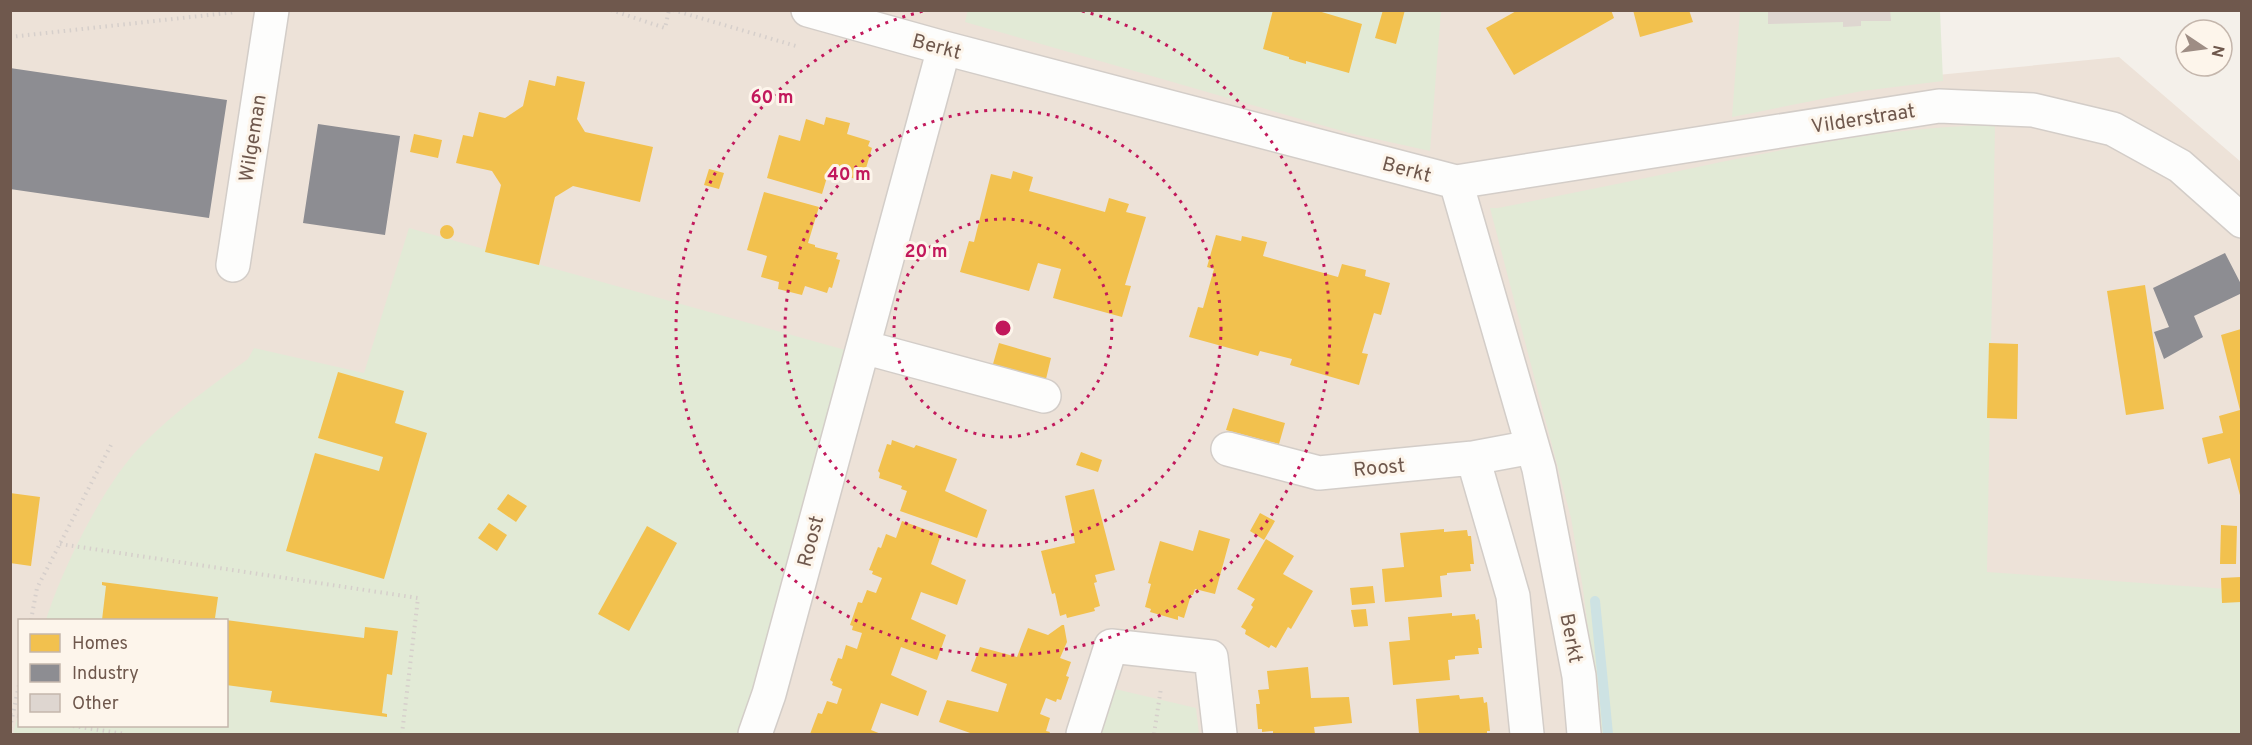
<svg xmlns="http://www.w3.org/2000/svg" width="2252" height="745" viewBox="0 0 2252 745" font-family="Overpass,sans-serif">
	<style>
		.residential { fill: #ede2d8; fill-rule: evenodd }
		.green { fill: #e2ead6 }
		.homes { fill: #f2c14e }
		.industry { fill: #8d8d92 }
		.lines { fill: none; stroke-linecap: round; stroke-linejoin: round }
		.stream { stroke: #cde2e3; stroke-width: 10 }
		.building { fill: #ded6d0 }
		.minor-casing { stroke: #d3cdc8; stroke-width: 36 }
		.path { stroke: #d6cfcb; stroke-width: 4; stroke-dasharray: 1.5 4.5; stroke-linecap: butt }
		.minor { stroke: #fdfdfc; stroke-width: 33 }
		.ring { fill: none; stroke: #c2185b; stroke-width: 3; stroke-dasharray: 3 6 }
		.labels { text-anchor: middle; stroke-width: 6; stroke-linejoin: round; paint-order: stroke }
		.street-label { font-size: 20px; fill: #6f584d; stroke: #fdf5eb }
		.centre { fill: #c2185b; stroke: #fdf5eb; stroke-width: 3 }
		.ring-label { font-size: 18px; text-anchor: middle; font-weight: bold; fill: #c2185b; stroke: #fdf5eb; stroke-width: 6; stroke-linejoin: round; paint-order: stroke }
	</style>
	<rect width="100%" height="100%" fill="#f4f0ea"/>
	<!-- residential -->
	<path class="residential" d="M1756 10 1754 93 2119 57 2241 162V734H11L10 11ZM20 620H226V726H20Z"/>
	<!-- green -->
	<path class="green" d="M968 10 1441 11 1430 151 1349 133 965 22Z
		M1740 11H1940L1943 81 1862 91 1732 117Z
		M1995 125 1987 572 2241 590V734H1601L1583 589 1571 518 1490 208H1498C1573 193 1647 178 1721 162 1811 144 1903 126 1995 125Z
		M409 228 849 351 745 734H13L19 711 20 726H226V620H46C62 569 104 483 142 445 174 412 211 386 248 359L254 348 364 373Z
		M1115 689 1196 708 1199 734H1100Z"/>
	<!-- homes -->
	<path class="homes" d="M1273 10H1315L1362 24 1349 73 1306 61V64L1289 59V57L1263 49Z
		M1383 10H1405L1396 44 1375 38Z
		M1518 10H1611L1614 18 1514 75 1486 28Z
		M1633 10H1689L1693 22 1640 37Z
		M557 76 585 82 577 119 585 132 653 147 640 202 573 186 555 197 539 265 485 252 501 185 492 171 456 163 463 135 473 137 479 112 505 118 523 106 529 80 555 86Z
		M826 117 850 123 847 134 870 141 868 146 872 148 864 175 860 174 859 180 835 173V176L828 174 822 194 767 178 779 135 800 141 806 119 824 125Z
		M414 134 442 140 438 158 410 152Z
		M709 169 724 173 719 189 704 185Z
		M1013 171 1033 177 1029 191 1105 212 1109 198 1129 204 1126 212 1146 217 1125 285 1131 286 1122 317 1053 298 1061 269 1038 263 1029 291 960 272 969 241 974 242 991 174 1011 179Z
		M764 192 819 207 808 243 815 245V247L838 253 836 259 840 260 832 288 829 287 827 293 805 286 802 295 778 289 779 282 761 277 767 256 747 250Z
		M440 232a7 7 0 1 1 14 0a7 7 0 1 1-14 0Z
		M1216 235 1241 241 1242 236 1267 242 1263 256 1338 277 1342 264 1366 270 1365 276 1390 283 1381 315 1374 313 1362 353 1368 354 1359 385 1290 365 1292 359 1260 351 1258 356 1189 337 1198 307 1203 308 1214 269 1207 267Z
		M2145 285 2164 409 2126 415 2107 291Z
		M2241 329V499L2230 458 2208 464 2202 438 2223 433 2219 416 2240 410 2221 335Z
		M999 343 1051 358 1046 379 993 364Z
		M1989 343 2018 344 2017 419 1987 418Z
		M338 372 404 391 395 423 427 433 384 579 286 551 315 453 379 471 383 457 318 438Z
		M1233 408 1285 423 1279 444 1226 430Z
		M892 440 914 448 916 445 957 459 945 491 987 510 977 538 900 511 907 491 901 489 902 486 879 478 880 473 878 471 887 444 891 445Z
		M1081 452 1102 460 1098 472 1076 465Z
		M1094 489 1115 570 1095 575 1097 582 1094 583 1100 606 1094 608 1095 611 1067 618 1066 614 1060 616 1055 593 1052 594 1041 551 1075 543 1065 496Z
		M10 493 40 497 31 566 10 563Z
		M508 494 527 506 516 522 497 509Z
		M1260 513 1275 521 1264 540 1250 531Z
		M902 521 941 535 931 564 966 580 957 605 921 592 911 619 946 635 937 660 901 647 891 675 927 691 918 716 881 703 871 730 881 734H810L818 713 822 714 827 701 837 704 842 689 832 685 833 682 830 680 838 658 842 659 846 645 857 649 862 633 852 630 853 626 850 625 858 602 862 603 867 590 876 593 882 578 872 574 873 571 869 570 878 547 881 548 886 534 896 538Z
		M489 523 507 535 497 551 478 538Z
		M2221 525 2237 526 2236 564H2220Z
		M647 526 677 543 629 631 598 614Z
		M1444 529V532L1467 530 1468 536H1471L1474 564H1470L1471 571 1447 573V575L1440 576 1442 597 1385 602 1382 569 1404 567 1400 533Z
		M1199 530 1230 539 1215 594 1195 589 1193 595H1191L1184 618 1178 616V620L1150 612 1151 609 1145 607 1151 584 1148 583 1160 541 1193 551Z
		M1266 539 1294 556 1283 574 1313 591 1291 629 1288 627 1276 648 1271 645 1269 648 1245 634 1246 630 1241 627 1253 607 1251 605 1255 599 1237 589Z
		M2241 577V602L2222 603 2221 578Z
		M102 582 218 597 215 618 222 620H102L106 586 102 585Z
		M1373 586 1375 603 1352 605 1350 588Z
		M1366 609 1368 626 1354 627 1351 610Z
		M1452 613V616L1475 614 1476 620 1479 619 1482 648H1478L1479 654 1455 656V659L1448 660 1450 680 1393 685 1389 642 1410 640 1408 617Z
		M226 620 364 638 365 627 398 631 392 675 387 674 382 713 387 714V717L270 702 272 691 226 685Z
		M1062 625H1064L1067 642 1060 658 1071 662 1066 676 1069 677 1061 700 1057 699 1056 702 1046 698 1040 714 1050 718 1046 731 1050 732 1049 734H973L939 722 947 700 998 712 1007 684 971 671 980 647 1017 657 1028 628 1048 635Z
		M1308 667 1311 698 1349 697 1352 723 1314 727 1315 734H1273V731L1262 732V729H1258L1256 704H1260L1258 690 1269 689 1267 671Z
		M1459 695 1460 699 1483 697 1484 703 1487 702 1490 731H1487V734H1419L1416 699Z"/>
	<!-- industry -->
	<path class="industry" d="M10 68 227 100 209 218 10 189Z
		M318 124 400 136 385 235 303 223Z
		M2225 253 2242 286V293L2194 316 2203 337 2164 359 2154 332 2169 327 2153 288Z"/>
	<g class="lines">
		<!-- stream -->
		<path class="stream" d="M1595 601 1608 734"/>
	</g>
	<!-- building -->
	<path class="building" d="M1768 10H1890L1891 21H1861V26L1843 27V22L1768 24Z"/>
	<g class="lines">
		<!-- minor casing -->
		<g class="minor-casing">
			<path id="minor" d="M808 10 944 48 1456 182 1939 106 2033 110 2113 129 2180 166 2242 221
				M1456 182 1539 469 1579 676 1584 734
				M233 265 272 10
				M863 347 1044 396
				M1228 449 1319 473 1473 458 1532 447
				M1473 458 1513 596 1527 734
				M755 734 769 694 944 48
				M1083 734 1111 646 1211 657 1220 734"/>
		</g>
		<!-- path -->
		<path class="path" d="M611 10 665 28 669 10
			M673 10 796 46
			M10 37 236 12
			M60 544 418 598 402 734
			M31 620 37 588 111 445
			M11 715 20 716
			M73 726 125 734
			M10 728 20 680
			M1154 734 1161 688"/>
		<!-- minor -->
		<use href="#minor" class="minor"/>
	</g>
	<!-- distance rings -->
	<g class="ring">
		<circle cx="1003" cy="328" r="109"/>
		<circle cx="1003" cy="328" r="218"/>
		<path d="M1082 11A327 327 0 1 1 924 11"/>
	</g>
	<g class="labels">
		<!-- street labels -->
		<g class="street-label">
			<text transform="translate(937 46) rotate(15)" y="7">Berkt</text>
			<text transform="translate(1863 118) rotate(-9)" y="7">Vilderstraat</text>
			<text transform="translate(252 138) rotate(-81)" y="7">Wilgeman</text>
			<text transform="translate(1407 169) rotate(15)" y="7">Berkt</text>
			<text transform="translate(1379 467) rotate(-5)" y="7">Roost</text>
			<text transform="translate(810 541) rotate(-75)" y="7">Roost</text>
			<text transform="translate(1572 638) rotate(79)" y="7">Berkt</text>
		</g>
	</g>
	<circle cx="1003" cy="328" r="9" class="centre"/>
	<g class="ring-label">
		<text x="772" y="103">60 m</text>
		<text x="849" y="180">40 m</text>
		<text x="926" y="257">20 m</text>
	</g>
	<!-- border -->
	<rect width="2252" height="745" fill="none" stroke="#6f584d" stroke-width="24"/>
	<!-- legend -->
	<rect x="18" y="619" width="210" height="108" fill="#fdf5eb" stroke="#c4b6ac" stroke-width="1.5"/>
	<rect x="30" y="634" width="30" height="18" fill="#f2c14e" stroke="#c4b6ac" stroke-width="1.5"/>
	<text x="72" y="649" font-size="18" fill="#6f584d">Homes</text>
	<rect x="30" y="664" width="30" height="18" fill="#8d8d92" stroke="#c4b6ac" stroke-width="1.5"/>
	<text x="72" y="679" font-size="18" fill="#6f584d">Industry</text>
	<rect x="30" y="694" width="30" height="18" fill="#ded6d0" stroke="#c4b6ac" stroke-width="1.5"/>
	<text x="72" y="709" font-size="18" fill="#6f584d">Other</text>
	<!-- north arrow -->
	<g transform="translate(2204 48) rotate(103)"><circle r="28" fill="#fdf5eb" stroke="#c4b6ac" stroke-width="1.5"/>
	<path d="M0-4.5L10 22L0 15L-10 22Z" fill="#9e8d84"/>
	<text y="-9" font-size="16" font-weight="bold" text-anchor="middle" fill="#6f584d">N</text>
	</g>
</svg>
